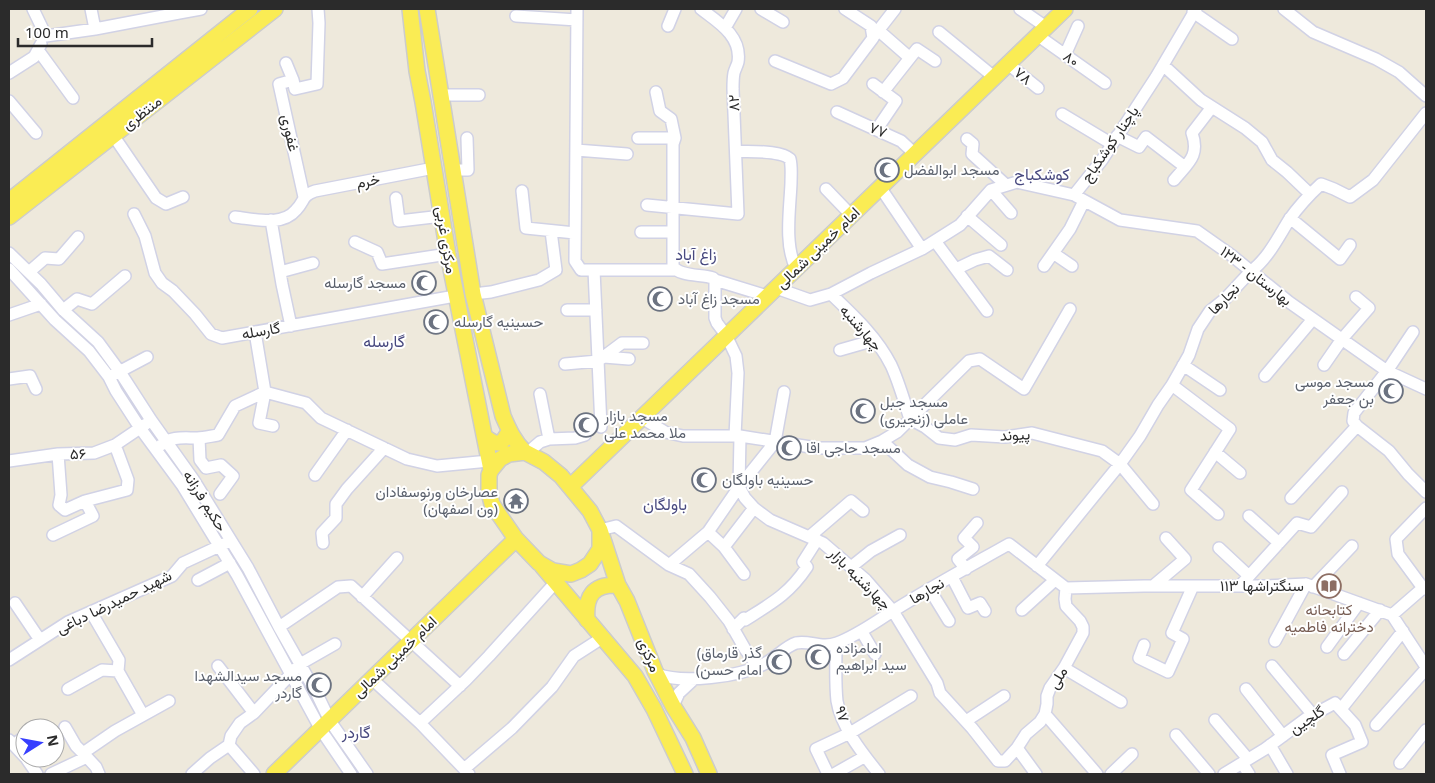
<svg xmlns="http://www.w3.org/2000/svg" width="1435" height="783" viewBox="0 0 1435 783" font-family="'Noto Sans',Vazirmatn,sans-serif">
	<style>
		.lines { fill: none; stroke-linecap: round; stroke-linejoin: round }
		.minor-casing { stroke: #d1d2e5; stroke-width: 14 }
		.major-casing { stroke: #ccc; stroke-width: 18 }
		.minor { stroke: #fff; stroke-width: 11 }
		.major { stroke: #faec54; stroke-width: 15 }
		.labels { text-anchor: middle; stroke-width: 4; stroke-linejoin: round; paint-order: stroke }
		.street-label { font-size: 15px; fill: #2b2b2b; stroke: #fff }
		.worship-label { font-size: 15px; fill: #5b616d; stroke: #fff; text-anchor: start }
		.education-label { font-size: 15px; fill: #785e54; stroke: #fff }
		.neighbourhood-label { font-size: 16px; fill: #48497f; stroke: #fff }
	</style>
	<rect width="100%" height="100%" fill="#eee9dc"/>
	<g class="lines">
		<!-- minor casing -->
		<g class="minor-casing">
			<path id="minor" d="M33 9 46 36
				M91 9 95 29
				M178 9 179 13 201 9
				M577 9 575 261 581 270H675
				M761 9 783 22
				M1020 9 1046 27
				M1284 9 1313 32 1376 59 1399 72 1426 96
				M1193 12 1232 39
				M516 16 577 20
				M668 26 675 9
				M725 28 736 9
				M878 30 910 58
				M939 32 994 77
				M1037 35 1105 83
				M46 36 95 29 179 13
				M874 36 895 9
				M38 50 73 98
				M1065 55 1078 26
				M775 61 831 84 843 78 873 38 871 26 845 9
				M286 63 293 80 295 89 317 84 319 23 318 9
				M1008 64 1038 88
				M1163 65 1201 100 1245 128 1262 142 1272 160 1287 172 1310 194
				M9 73 34 57 41 44
				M293 80 279 84 304 197
				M873 84 896 101 877 129
				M656 92 660 111 671 119 675 138
				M883 92 917 49 935 61
				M440 95H479
				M9 101 36 133
				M837 112 901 141 915 154
				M1062 114 1112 144
				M113 135 156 198 166 204 183 197
				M1117 136 1139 147 1146 137 1185 167
				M638 138H675L673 144V266C679 277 702 274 713 278L715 280V318L717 323 726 335 736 356 738 373 735 436
				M967 139 973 144 972 154 1006 185
				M576 150 627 154
				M736 151C749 152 781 150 790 159 792 167 791 175 791 183 790 209 784 245 796 268
				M452 170H468L467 138
				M1174 180C1188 163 1200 156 1192 133L1212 107
				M880 187 922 249
				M826 189 851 215
				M991 190 1011 213
				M522 191 526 228 575 233
				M1074 195 1102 160 1156 77 1196 9
				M396 198 399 221 442 216
				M647 205 738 214 733 89C733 84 733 78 734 73 735 69 737 66 738 62 742 36 718 22 701 9
				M134 214 145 236 155 273 162 283 173 291 195 314 211 334 222 338 455 296
				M967 216 1001 245
				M235 217C254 219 282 227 296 210 305 201 301 196 315 191L434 168
				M1290 218 1340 259 1350 245
				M271 220 282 284 291 326
				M641 232H673
				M935 241 987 311
				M355 242 377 252 382 264 448 254
				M9 253 41 284 63 310 98 342 120 372 151 420 193 479 248 568 279 627 317 694 330 721 367 774
				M1053 253 1072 266
				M1044 266 1070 229 1084 201
				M9 269 55 320 89 351 109 377 116 391 140 428 182 485 237 575 321 730 351 774
				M956 269 975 260 989 256 1007 270
				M594 270 601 427
				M29 272 45 258 59 259 78 237
				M280 272 313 263
				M715 280 767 296
				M776 288 810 300 831 294 871 273 922 249 960 225 991 190 1017 182 1074 195 1120 220 1197 231 1231 255 1289 302 1387 371 1426 389
				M473 294 491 292 539 280 556 270 551 231
				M831 294C853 315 877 337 891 365 899 382 904 401 910 419L925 427 939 438 955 440 971 435 1005 437 1032 433 1102 451 1120 464 1153 504
				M63 310 77 299 92 304 125 276
				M567 310H596
				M9 315 41 304
				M255 332 265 392 306 403 321 418 407 459 437 466 489 461
				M1413 332 1387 371 1354 413 1353 421 1357 426 1389 451 1408 474 1426 492
				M840 350 875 340
				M604 357 629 359
				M565 364 598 361 622 343H643
				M1183 365 1220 390
				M1324 365 1342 339 1369 308 1356 297
				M113 375 147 357
				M1265 376 1313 319
				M9 379 30 376 36 389
				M1172 385 1230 429 1191 490 1218 514
				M265 392 259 423 273 426
				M540 394 549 439
				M642 418 665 432 683 436H740L817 448H865L882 441 897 432 969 361 980 359 1024 389 1070 309
				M740 436 739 487 745 498 754 508 770 520 823 543 866 580 893 611 937 683 940 693 972 728 998 761H1005L1017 748 1026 734 1040 722 1045 714 1047 704V696L1050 688 1064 668 1083 633V627L1080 621 1066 606 1065 599 1066 588
				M199 438 200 460 206 468 221 465 233 476 220 494
				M882 441 908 465 930 477 951 482 973 489
				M161 445C172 436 183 438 197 438 204 438 211 436 218 435L235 406 265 392
				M1215 452 1240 473
				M58 454 61 495 59 505 65 510 85 501 127 490 128 480 115 445
				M532 456 533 448 540 442 549 439 575 438 585 435
				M9 461 58 454 94 453 115 445 146 424
				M315 475 347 430
				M1291 498 1357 426
				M1426 508 1396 539 1398 554 1423 588 1426 589
				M1249 516 1279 543
				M600 530 616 526 669 565 689 574 710 597 729 621 745 649 758 667
				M708 532 724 547 744 574
				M53 535 93 516 85 501
				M809 537 851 501 863 511
				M323 543 322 533 336 518V504L347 489 384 448
				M724 547 754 508
				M1219 548 1249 576
				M669 565 708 532 739 487 775 442 784 392
				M1037 566 1120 464 1140 436 1158 405 1172 385 1189 355 1198 329 1210 311 1225 299 1251 271C1267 260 1279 236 1289 220 1298 207 1309 195 1321 184L1334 189 1350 197 1373 180 1426 113
				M851 567 871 551 900 535
				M966 569 958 559 973 547 964 538 977 523
				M952 577 968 608 980 603 985 611
				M198 580 230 563
				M1153 586 1185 559 1166 538
				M1240 586 1297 523 1311 527 1342 492
				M1313 587 1352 546
				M1066 588 1144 586H1265L1306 584 1392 615 1426 667
				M930 590 949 621
				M362 597 397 558
				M15 603 40 640
				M1022 610 1055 580
				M91 612 119 660 118 671 143 715
				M1392 615 1423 588
				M279 627 338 587 351 586 460 686
				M733 629 744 618 745 620C772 603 789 594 807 567L803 562 817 540
				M862 632 875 654
				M1275 641 1306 584
				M836 644C836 663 835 683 837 701 841 727 863 754 879 774
				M1144 645 1139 658 1168 672 1183 639 1172 633 1193 586
				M1327 647 1359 603
				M1344 654 1380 610
				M9 660 68 622 172 576 183 563 226 543
				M218 666 254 713
				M1272 666 1313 715
				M1064 668 1121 702
				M657 674C683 684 739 677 764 664 774 659 786 646 796 643 810 640 821 649 837 643 858 635 875 622 893 611 931 587 970 566 1009 544L1066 588
				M372 679 420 723 469 774
				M68 689 102 670 118 671
				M1246 689 1283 736
				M673 706 679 693 693 680
				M1341 709 1403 631
				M1045 714 1097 774
				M1215 720 1248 759
				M966 721 1004 696
				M420 723 466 680 489 656 555 583
				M1376 725 1426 669
				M65 727 76 746 83 753 96 767 99 774
				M35 728 37 726
				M1176 735 1209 774
				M9 740 25 757
				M15 744 25 736
				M229 745 254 774
				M1270 745 1287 774
				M1017 748 1036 774
				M83 753 115 731 169 701
				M26 758 37 774
				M1242 763 1249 774
				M1400 763 1426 730
				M464 769 512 728 552 687 574 656 602 638
				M51 774 87 757
				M192 774 210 758 229 745 231 736 240 723 254 713 291 674 300 664 335 644
				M828 774 816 749 850 733 911 696
				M834 774 864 757
				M1111 774 1132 754
				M1224 774 1265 749 1307 718 1335 703 1355 725 1362 742 1332 755 1340 774"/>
		</g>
		<!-- major casing -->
		<g class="major-casing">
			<path id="major" d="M410 9 417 71 423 102 448 254 491 470
				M427 9 473 294 503 416C509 430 514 441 525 452
				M9 201 250 9
				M9 217 275 9
				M485 437C497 446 502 446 509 431
				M571 486 1065 9
				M600 530V549L590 564 581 570 571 574 553 571 539 563 516 539 498 513 492 504 489 492V475L491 470 500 459 509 454 525 452 544 462 561 476 590 511 600 530 618 585 627 601 655 671 673 706 693 738 709 774
				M542 566 635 676 654 709 685 774
				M587 620C585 596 593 584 618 585
				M274 774 516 539"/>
		</g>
		<!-- minor -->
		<use href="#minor" class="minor"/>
		<!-- major -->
		<use href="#major" class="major"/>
	</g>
	<!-- icons -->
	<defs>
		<g id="mosque-ring" transform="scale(1.25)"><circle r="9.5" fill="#fff" stroke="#6b7280" stroke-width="1.5"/><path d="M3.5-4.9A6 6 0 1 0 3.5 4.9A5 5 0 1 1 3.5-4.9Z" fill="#6b7280"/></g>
		<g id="temple-ring" transform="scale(1.25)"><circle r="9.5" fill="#fff" stroke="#6b7280" stroke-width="1.5"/><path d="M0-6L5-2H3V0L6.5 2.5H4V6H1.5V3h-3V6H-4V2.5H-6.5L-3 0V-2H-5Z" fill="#6b7280"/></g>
		<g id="library-ring" transform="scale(1.25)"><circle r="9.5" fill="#fff" stroke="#8d6e63" stroke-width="1.5"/><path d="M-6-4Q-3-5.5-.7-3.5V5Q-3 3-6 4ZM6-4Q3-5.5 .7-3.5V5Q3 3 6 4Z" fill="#8d6e63"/></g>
	</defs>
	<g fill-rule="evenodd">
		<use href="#mosque-ring" x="887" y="170"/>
		<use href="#mosque-ring" x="424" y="283"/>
		<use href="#mosque-ring" x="660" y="299"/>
		<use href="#mosque-ring" x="436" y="322"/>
		<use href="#mosque-ring" x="1391" y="391"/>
		<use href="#mosque-ring" x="863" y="411"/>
		<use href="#mosque-ring" x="586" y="425"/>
		<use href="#mosque-ring" x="789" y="448"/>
		<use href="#mosque-ring" x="704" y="480"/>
		<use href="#temple-ring" x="516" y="501"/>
		<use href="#library-ring" x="1329" y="586"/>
		<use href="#mosque-ring" x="818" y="657"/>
		<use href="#mosque-ring" x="779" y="662"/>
		<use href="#mosque-ring" x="319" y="685"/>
	</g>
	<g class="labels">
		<!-- street labels -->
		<g class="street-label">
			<text transform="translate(1071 59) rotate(35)" y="5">۸۰</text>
			<text transform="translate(1023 76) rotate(39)" y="5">۷۸</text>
			<text transform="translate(734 103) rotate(-92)" y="5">۸۲</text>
			<text transform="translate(142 113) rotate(-38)" y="5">منتظری</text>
			<text transform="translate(878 130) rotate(22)" y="5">۷۷</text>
			<text transform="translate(290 133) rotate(77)" y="5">غفوری</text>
			<text transform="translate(1110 144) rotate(-55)" y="5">پاچنار کوشکباج</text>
			<text transform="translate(368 181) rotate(-11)" y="5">خرم</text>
			<text transform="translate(446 240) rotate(81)" y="5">مرکزی غربی</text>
			<text transform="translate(818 248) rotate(-44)" y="5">امام خمینی شمالی</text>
			<text transform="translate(1256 276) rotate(38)" y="5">بهارستان - ۱۲۳</text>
			<text transform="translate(1224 299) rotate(-45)" y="5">نجارها</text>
			<text transform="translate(861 328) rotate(49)" y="5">چهارشنبه</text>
			<text transform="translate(261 331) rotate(-10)" y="5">گارسله</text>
			<text transform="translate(1015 435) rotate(-3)" y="5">پیوند</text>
			<text transform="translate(78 454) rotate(-2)" y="5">۵۶</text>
			<text transform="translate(205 501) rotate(58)" y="5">حکیم فرزانه</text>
			<text transform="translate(860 579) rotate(45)" y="5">چهارشنبه بازار</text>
			<text x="1262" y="591">سنگتراشها ۱۱۳</text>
			<text transform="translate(927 591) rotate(-30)" y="5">نجارها</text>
			<text transform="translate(114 602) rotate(-26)" y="5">شهید حمیدرضا دباغی</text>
			<text transform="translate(649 655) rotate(67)" y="5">مرکزی</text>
			<text transform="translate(395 657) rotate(-44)" y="5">امام خمینی شمالی</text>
			<text transform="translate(1058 678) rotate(-59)" y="5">ملی</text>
			<text transform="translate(842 714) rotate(72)" y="5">۹۷</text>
			<text transform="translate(1307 720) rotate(-33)" y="5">گلچین</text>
		</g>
		<!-- worship labels -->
		<g class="worship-label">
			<text x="904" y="175">مسجد ابوالفضل</text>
			<text x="406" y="288" text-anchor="end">مسجد گارسله</text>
			<text x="678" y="304">مسجد زاغ آباد</text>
			<text x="454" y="327">حسینیه گارسله</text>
			<text x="1374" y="387" text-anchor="end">مسجد موسی<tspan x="1374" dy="17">بن جعفر</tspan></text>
			<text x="880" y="407">مسجد جبل<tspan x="880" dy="17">عاملی (زنجیری)</tspan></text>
			<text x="604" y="421">مسجد بازار<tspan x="604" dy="17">ملا محمد علی</tspan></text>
			<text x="806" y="453">مسجد حاجی اقا</text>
			<text x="722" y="485">حسینیه باولگان</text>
			<text x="498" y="497" text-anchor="end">عصارخان ورنوسفادان<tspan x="498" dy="17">(ون اصفهان)</tspan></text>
			<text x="836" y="653">امامزاده<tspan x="836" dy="17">سید ابراهیم</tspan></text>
			<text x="762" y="658" text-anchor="end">(گذر قارماق<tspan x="762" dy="17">(امام حسن</tspan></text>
			<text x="302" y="681" text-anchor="end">مسجد سیدالشهدا<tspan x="302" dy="17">گاردر</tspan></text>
		</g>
		<!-- education labels -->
		<g class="education-label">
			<text x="1329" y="615">کتابحانه<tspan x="1329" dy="17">دخترانه فاطمیه</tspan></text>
		</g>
		<!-- neighbourhood labels -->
		<g class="neighbourhood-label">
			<text x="1042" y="180">کوشکباج</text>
			<text x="696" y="260">زاغ آباد</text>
			<text x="384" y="347">گارسله</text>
			<text x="665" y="510">باولگان</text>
			<text x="356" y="738">گاردر</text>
		</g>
	</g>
	<!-- border -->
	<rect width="1435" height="783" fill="none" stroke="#2b2b2b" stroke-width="20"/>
	<!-- north arrow -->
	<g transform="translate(40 743) rotate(79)"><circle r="24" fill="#ffffff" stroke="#aaaaaa"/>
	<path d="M0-4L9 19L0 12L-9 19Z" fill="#373fff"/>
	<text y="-8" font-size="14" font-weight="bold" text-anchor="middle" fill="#2b2b2b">N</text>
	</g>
	<!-- scale -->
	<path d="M18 38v8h134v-8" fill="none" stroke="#2b2b2b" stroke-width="2.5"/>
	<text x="25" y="38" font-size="15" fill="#2b2b2b" stroke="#ffffff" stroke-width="4" paint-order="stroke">100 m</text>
</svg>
